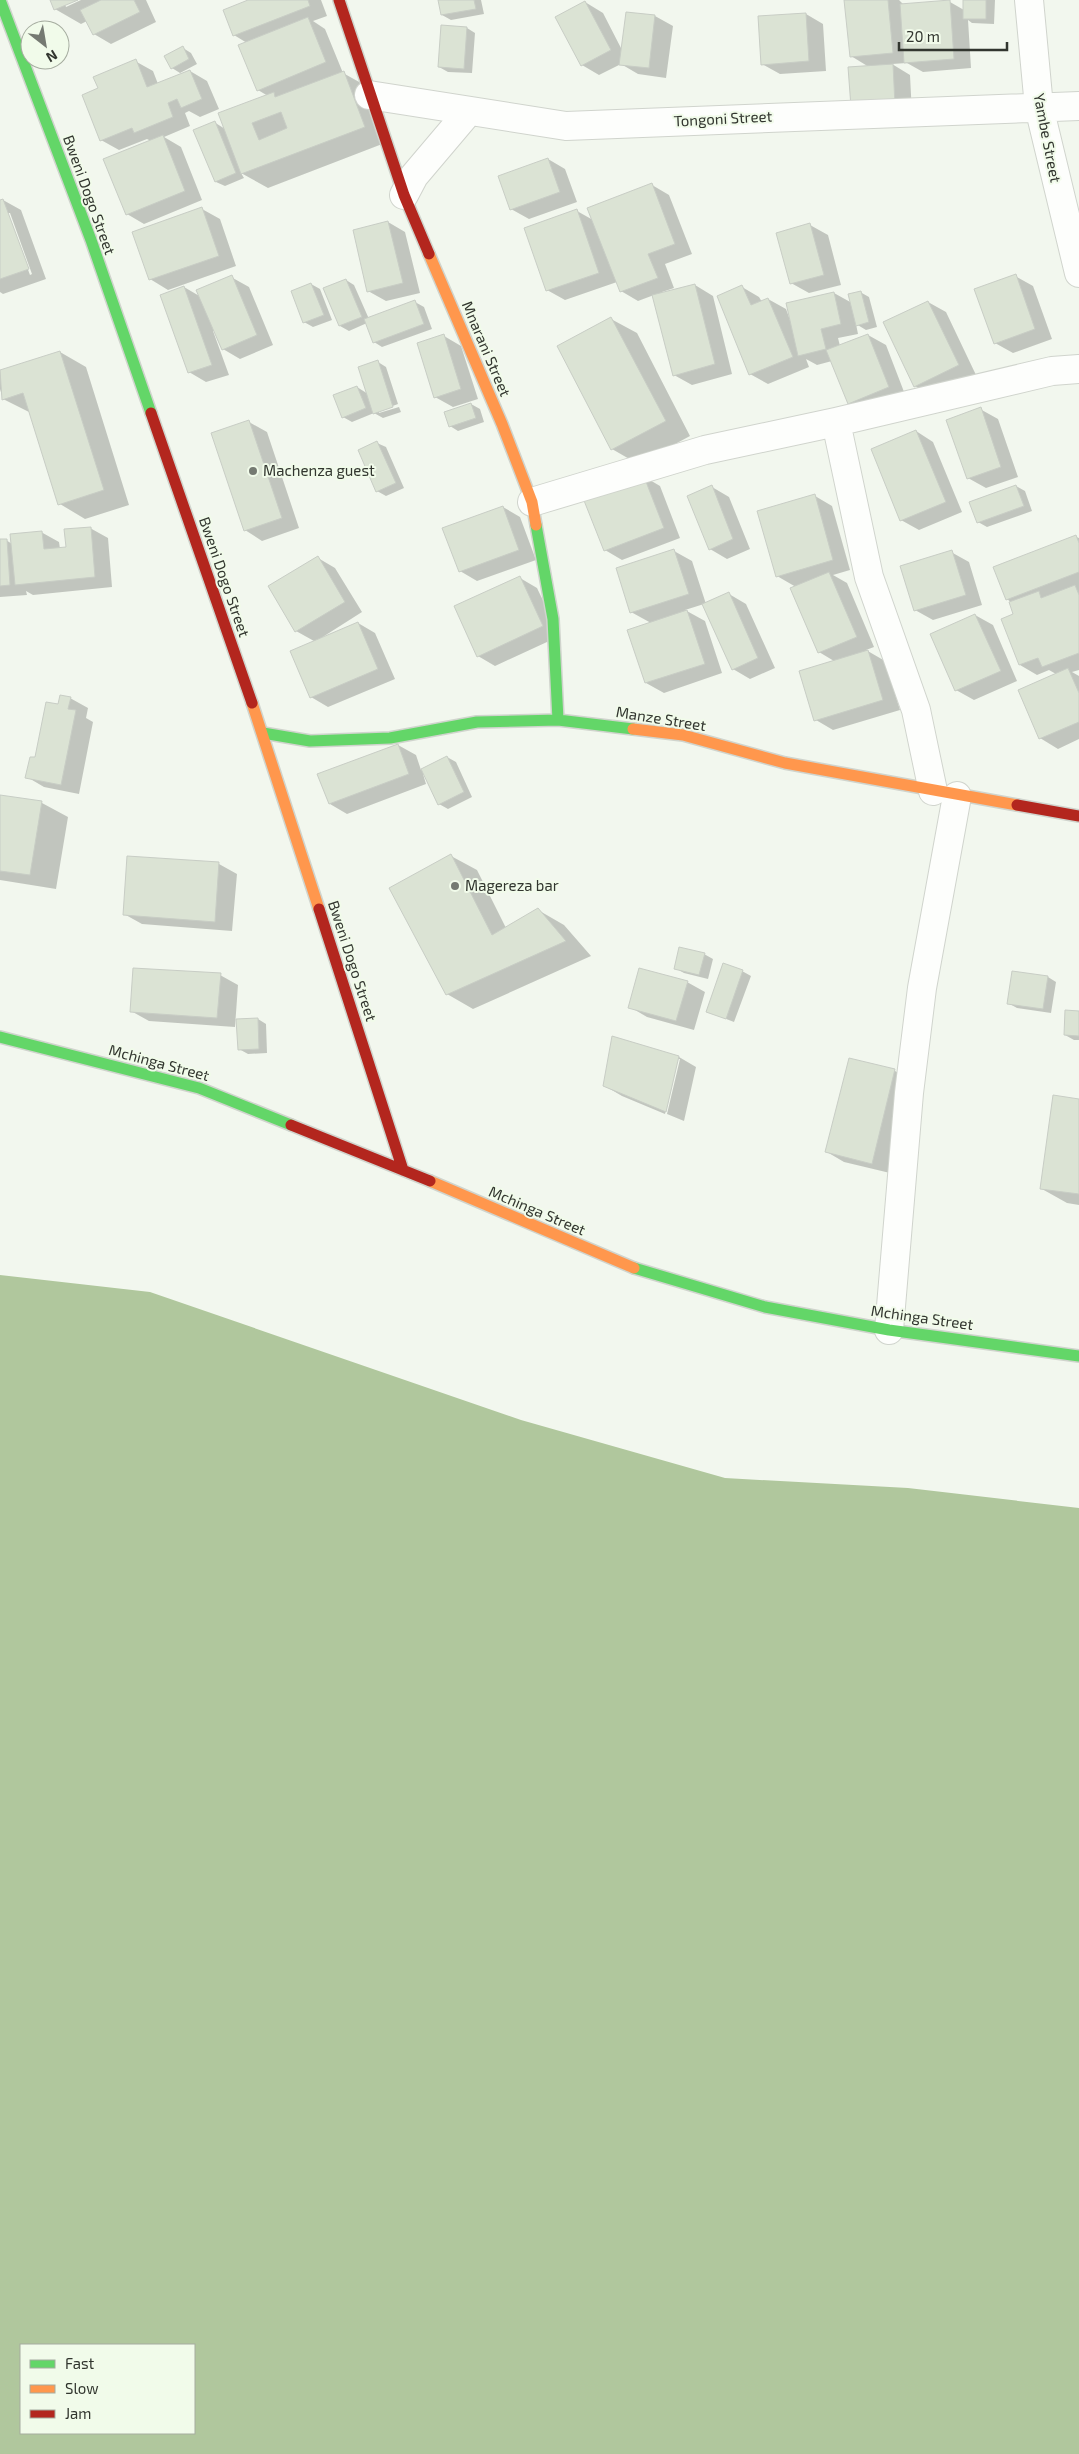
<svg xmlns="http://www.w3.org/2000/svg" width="1079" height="2454" viewBox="0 0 1079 2454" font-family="'Exo 2',sans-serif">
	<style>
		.water { fill: #b0c79d; fill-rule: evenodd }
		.shadow { fill: #0003; fill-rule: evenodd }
		.building { fill: #dbe3d4; stroke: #c8cdc5; fill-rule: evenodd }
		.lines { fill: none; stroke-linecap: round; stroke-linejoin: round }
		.street-casing { stroke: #d0d4cd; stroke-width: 30 }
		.fast-casing { stroke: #d0d4cd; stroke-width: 14 }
		.slow-casing { stroke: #d0d4cd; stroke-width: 14 }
		.jam-casing { stroke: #d0d4cd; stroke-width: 14 }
		.street { stroke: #fdfefc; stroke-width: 28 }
		.fast { stroke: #63d668; stroke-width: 11 }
		.slow { stroke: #ff974d; stroke-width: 11 }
		.jam { stroke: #b3261e; stroke-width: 11 }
		.poi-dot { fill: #757a72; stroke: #f1fbea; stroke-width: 2 }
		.labels { text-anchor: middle; stroke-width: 4; stroke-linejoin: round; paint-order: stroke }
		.street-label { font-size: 15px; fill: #32362f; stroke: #f1fbea }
		.poi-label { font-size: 15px; fill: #32362f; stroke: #f1fbea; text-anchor: start }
	</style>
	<rect width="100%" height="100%" fill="#f2f7ee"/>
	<!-- water -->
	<path class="water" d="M0 1275 150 1292 521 1420 725 1478 908 1488 1079 1508V2454H0ZM21 2345H194V2433H21Z"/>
	<!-- shadow -->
	<path class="shadow" d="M51 0H75L65 4 66 7 81 0H146L156 22 111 44 94 34 87 21 81 24 55 9Z
		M251 0H321L327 16 313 21 325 29 343 73 370 88 390 141 268 188 241 173 244 178 225 186 216 182 195 130 214 122 225 129 268 96 258 90 247 43 234 35Z
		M440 0H481L484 14 451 20 442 15Z
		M846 0H899L904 5 950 2 964 10V0H995L994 24 972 23 968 20 971 68 923 72 907 63 892 64 910 75 912 114 869 117V67L851 56Z
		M585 2 603 13 622 50 627 13 655 16 673 26 666 78 638 74 621 64 599 75 582 65Z
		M806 14 823 24 826 71 780 74 762 64Z
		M467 28 475 33 472 73 448 72 439 67Z
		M183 48 191 53 197 64 180 73 172 68Z
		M135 61 153 71 158 84 190 71 207 81 219 109 200 117 189 111 185 113 190 126 164 137 181 147 202 200 144 224 127 214 151 141 147 139 119 150 101 140 100 89Z
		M548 159 565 169 577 202 529 219 511 209Z
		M652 185 669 195 692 254 665 264 674 288 662 292 663 294 695 285 713 296 732 374 692 385 674 375 654 295 638 301 621 291 617 282 565 300 547 290 577 211 593 220Z
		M3 200 21 210 46 279 3 294 0 292V201ZM7 213H10L32 274 30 275Z
		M202 209 220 219 236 266 168 290 150 279Z
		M388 222 405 232 420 293 386 301 368 291Z
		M810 225 828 235 841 285 809 293 791 283Z
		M1015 276 1033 286 1052 339 1013 353 995 343Z
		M231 277 249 287 273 345 240 359 223 349 215 330 213 331 229 375 206 382 189 372 184 287 201 297Z
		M346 280 354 285 369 319 415 302 424 307 432 329 382 347 374 342 367 323 349 331 340 326 325 289Z
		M311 284 320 289 332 320 313 327 304 322Z
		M742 287 759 297 762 302 768 299 786 309 790 320 834 293 852 303 860 292 869 297 877 327 866 330 856 324 858 334 838 338 840 346 868 335 886 345 906 397 866 413 849 403 832 361 817 365 806 359 809 367 768 384 750 374Z
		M928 302 946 312 976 375 932 396 915 386Z
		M611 319 637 333 690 436 638 464 612 449Z
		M444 336 461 346 478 399 453 407 435 397Z
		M60 352 86 367 129 505 85 519 60 504 31 413 3 399 0 389V371Z
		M378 362 386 367 398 404 379 411V413L399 407 401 412 383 418 374 413 352 422 343 417 357 387 368 394Z
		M471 404 480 409 484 422 458 431 450 426Z
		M980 409 998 419 1018 477 986 488 968 478Z
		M249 422 267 432 299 528 262 541 245 530Z
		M916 431 933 442 962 512 919 530 901 520Z
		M377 443 386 447 404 488 386 496 377 491Z
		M643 476 660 486 680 538 622 560 605 550Z
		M1016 486 1025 491 1032 511 987 527 978 522Z
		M712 487 729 497 750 549 727 559 710 549Z
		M815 496 832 506 850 570 833 575 847 583 874 647 866 650 885 661 900 710 833 730 816 720 834 661 819 652 796 587 777 576Z
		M503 507 520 517 536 560 477 581 460 571Z
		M90 528 108 538 112 587 33 595 26 591 27 595 0 597V541L6 540 12 544 41 532 59 542 60 549 67 548Z
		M1076 537 1079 538V670L1072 672 1079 676V739L1058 749 1040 738 1056 674 1049 670 1037 675 1020 665 1015 615 1012 603 1007 599Z
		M674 551 692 561 706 604 729 594 746 604 775 668 750 679 733 669 704 604 685 610 705 621 722 673 664 693 646 683 629 631 651 623 631 612Z
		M951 552 969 562 982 605 933 620 915 610Z
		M318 558 335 568 362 612 318 640 358 623 375 633 395 679 328 707 311 697 314 641 296 631Z
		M520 578 537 588 560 636 495 666 478 656Z
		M975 615 993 625 1017 681 974 700 956 690Z
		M70 698 88 708 86 718 93 722 79 794 44 787 27 777 59 706Z
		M398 745 416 755 421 770 447 757 456 762 472 797 448 809 439 804 424 773 423 774 426 784 347 814 330 804Z
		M0 796 42 803 68 817 56 889 0 880Z
		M451 856 477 870 506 928 538 910 564 925 591 956 473 1009 447 994Z
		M129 857 219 864 237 874 232 931 142 924 124 914Z
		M704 954 713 959 708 979 684 973 675 968Z
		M742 971 751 976 734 1022 708 1012Z
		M220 975 238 985 235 1027 149 1021 131 1011Z
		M1048 977 1056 982 1051 1013 1017 1008 1008 1003Z
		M687 982 705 992 694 1030 647 1017 630 1007Z
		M1079 1012V1040H1074L1065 1035Z
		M258 1019 266 1024 267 1053 248 1054 239 1049Z
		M679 1057 696 1067 684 1121 667 1114 680 1059H677L665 1114 622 1096 605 1086Z
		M850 1060 895 1071 912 1081 890 1173 844 1162 827 1152Z
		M1079 1100V1205L1067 1203 1042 1189Z"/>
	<!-- building -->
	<path class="building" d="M50 0H78L54 10Z
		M101 0H134L140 12 93 35 80 10Z
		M248 0H308L310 6 233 36 223 10Z
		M438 0H474L476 9 441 15Z
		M844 0H888L893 53 850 57Z
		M950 0 954 59 904 63 900 4Z
		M963 0H986V19H963Z
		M585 1 611 50 581 66 555 17Z
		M626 12 655 15 649 68 619 65Z
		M806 13 809 61 761 65 758 16Z
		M308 17 326 62 257 91 238 45Z
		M441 25 467 27 464 69 438 67Z
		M183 46 189 59 171 69 164 56Z
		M136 59 147 87 190 70 202 99 181 108 177 99 168 103 173 117 134 133 132 128 100 141 82 95 98 88 93 77Z
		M893 64 895 105 851 107 848 67Z
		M344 71 365 127 241 174 218 113 274 92 275 97ZM281 112 287 128 259 140 252 123Z
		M215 121 236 173 215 182 193 130Z
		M163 135 185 191 126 215 103 159Z
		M548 158 560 192 510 210 498 176Z
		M652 183 675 244 648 254 658 278 620 292 587 208Z
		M3 199 29 269 0 279V200Z
		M202 207 219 256 149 280 132 232Z
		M577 209 599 273 546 291 524 228Z
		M388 221 403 283 367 292 353 230Z
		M810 223 824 275 790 284 776 233Z
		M1016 274 1035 329 994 344 974 289Z
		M232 275 257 335 222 350 196 290Z
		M346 279 362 317 339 326 323 288Z
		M311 283 324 315 303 323 291 291Z
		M695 284 715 364 673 376 652 295Z
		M742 285 751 305 768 298 793 357 749 375 717 296Z
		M184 286 212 365 188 373 160 295Z
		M861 291 869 322 856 326 848 294Z
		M834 292 841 324 821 329 826 349 798 356 786 303Z
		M415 300 424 324 373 343 364 319Z
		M928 301 959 365 914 387 883 322Z
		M611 317 666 421 611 450 557 346Z
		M444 334 461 389 434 398 417 343Z
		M868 334 889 387 848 404 826 350Z
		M60 351 104 490 58 505 23 393 2 400 0 370Z
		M378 360 393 407 373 414 358 367Z
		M357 386 366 408 342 418 333 395Z
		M471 403 476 418 449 427 444 412Z
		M981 407 1001 467 967 479 946 420Z
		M249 420 282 518 244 531 211 433Z
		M916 430 946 502 900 521 871 449Z
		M377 441 396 483 376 492 358 450Z
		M643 474 664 528 604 551 583 498Z
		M712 485 733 539 709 550 687 496Z
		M1016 485 1024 506 977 523 969 502Z
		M815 494 833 560 776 577 757 511Z
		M503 506 519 550 459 572 442 528Z
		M91 527 95 577 15 585 10 534 42 531 44 549 66 547 64 529Z
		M1076 535 1079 543V572L1006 600 993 567Z
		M0 539H7L10 585 0 586Z
		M674 549 689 594 630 613 616 568Z
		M952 550 966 595 914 611 900 566Z
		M318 556 345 602 295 632 268 586Z
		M829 572 857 637 818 653 790 588Z
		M520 576 543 626 477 657 454 606Z
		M1075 585 1079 595V653L1042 667 1038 658 1019 665 1001 619 1013 614 1009 602 1039 591 1041 598Z
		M729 592 758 658 732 670 702 604Z
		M687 610 705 664 645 683 627 630Z
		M975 614 1001 671 955 691 930 634Z
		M358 622 378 669 310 698 290 651Z
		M868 650 883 700 814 721 799 671Z
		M1068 668 1079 693V722L1039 739 1018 690Z
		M60 695 71 697 68 709 76 710 61 785 25 778 30 757H35L46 702 58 704Z
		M398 744 409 774 329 804 317 774Z
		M447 756 464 792 438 805 421 769Z
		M0 795 42 801 30 875 0 871Z
		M451 854 492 935 538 908 566 941 446 995 389 888Z
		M127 856 219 862 215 922 123 915Z
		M679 947 705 953 699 975 674 969Z
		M723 963 743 970 726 1019 706 1012Z
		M133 968 221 973 217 1018 130 1012Z
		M639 968 688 981 676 1021 628 1008Z
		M1012 971 1048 976 1043 1009 1007 1004Z
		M1065 1010 1079 1011V1036L1064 1035Z
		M258 1018 259 1049 238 1050 236 1019Z
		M612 1036 679 1056 666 1112 603 1086Z
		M849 1058 895 1069 872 1164 825 1152Z
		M1053 1095 1079 1099V1194L1040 1189Z"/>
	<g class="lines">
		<!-- street casing -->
		<g class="street-casing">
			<path id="street" d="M1029 0 1039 107 1079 273
				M369 95 566 126 1079 106
				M404 195 414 176 469 111
				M836 422 869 577 916 710 933 791
				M532 502 705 450 836 422 1052 371 1079 369
				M889 1330 909 1093 922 988 957 796"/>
		</g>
		<!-- fast casing -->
		<g class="fast-casing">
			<path id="fast" d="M0 0 91 240 151 413
				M536 525 553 619 558 720
				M263 733 310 741 390 738 477 722 558 720 633 729
				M0 1037 199 1088 291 1125
				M634 1268 765 1307 889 1330 1079 1356"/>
		</g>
		<!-- slow casing -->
		<g class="slow-casing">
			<path id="slow" d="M429 254 502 424 532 502 536 525
				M252 703 319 909
				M633 729 683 735 785 763 1017 805
				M430 1181 634 1268"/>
		</g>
		<!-- jam casing -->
		<g class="jam-casing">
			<path id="jam" d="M339 0 404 195 429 254
				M151 413 252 703
				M1017 805 1079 816
				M319 909 403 1170
				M291 1125 430 1181"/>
		</g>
		<!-- street -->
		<use href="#street" class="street"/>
		<!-- fast -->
		<use href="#fast" class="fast"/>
		<!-- slow -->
		<use href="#slow" class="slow"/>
		<!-- jam -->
		<use href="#jam" class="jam"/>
	</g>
	<!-- markers -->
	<g class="poi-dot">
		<circle cx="253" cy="471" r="5"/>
		<circle cx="455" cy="886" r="5"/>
	</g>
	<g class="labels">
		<!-- street labels -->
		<g class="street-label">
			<text transform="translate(723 119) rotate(-3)" y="5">Tongoni Street</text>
			<text transform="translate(1047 138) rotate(79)" y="5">Yambe Street</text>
			<text transform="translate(89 195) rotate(70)" y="5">Bweni Dogo Street</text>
			<text transform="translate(486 349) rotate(67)" y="5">Mnarani Street</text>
			<text transform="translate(224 577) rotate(71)" y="5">Bweni Dogo Street</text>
			<text transform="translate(661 719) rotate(9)" y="5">Manze Street</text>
			<text transform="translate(352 961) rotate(72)" y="5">Bweni Dogo Street</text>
			<text transform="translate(159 1063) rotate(15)" y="5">Mchinga Street</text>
			<text transform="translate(537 1211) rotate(23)" y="5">Mchinga Street</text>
			<text transform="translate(922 1318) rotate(8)" y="5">Mchinga Street</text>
		</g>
		<!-- poi labels -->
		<g class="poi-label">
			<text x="263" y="476">Machenza guest</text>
			<text x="465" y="891">Magereza bar</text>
		</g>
	</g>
	<!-- legend -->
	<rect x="20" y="2344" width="175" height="90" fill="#f1fbea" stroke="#a5ac9f"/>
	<rect x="30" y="2360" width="25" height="8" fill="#63d668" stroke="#a5ac9f"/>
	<text x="65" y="2369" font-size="15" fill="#32362f">Fast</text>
	<rect x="30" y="2385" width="25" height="8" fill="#ff974d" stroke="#a5ac9f"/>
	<text x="65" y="2394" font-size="15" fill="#32362f">Slow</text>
	<rect x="30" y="2410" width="25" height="8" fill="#b3261e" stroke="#a5ac9f"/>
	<text x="65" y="2419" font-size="15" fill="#32362f">Jam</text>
	<!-- north arrow -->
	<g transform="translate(45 45) rotate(149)"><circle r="24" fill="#f1fbea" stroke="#a5ac9f"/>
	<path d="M0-4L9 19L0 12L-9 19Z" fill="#757a72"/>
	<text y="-8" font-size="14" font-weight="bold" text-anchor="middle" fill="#32362f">N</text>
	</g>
	<!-- scale -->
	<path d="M899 42v8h108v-8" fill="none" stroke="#32362f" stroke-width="2.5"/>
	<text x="906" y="42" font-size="15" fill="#32362f" stroke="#f1fbea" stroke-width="4" paint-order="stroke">20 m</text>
</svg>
